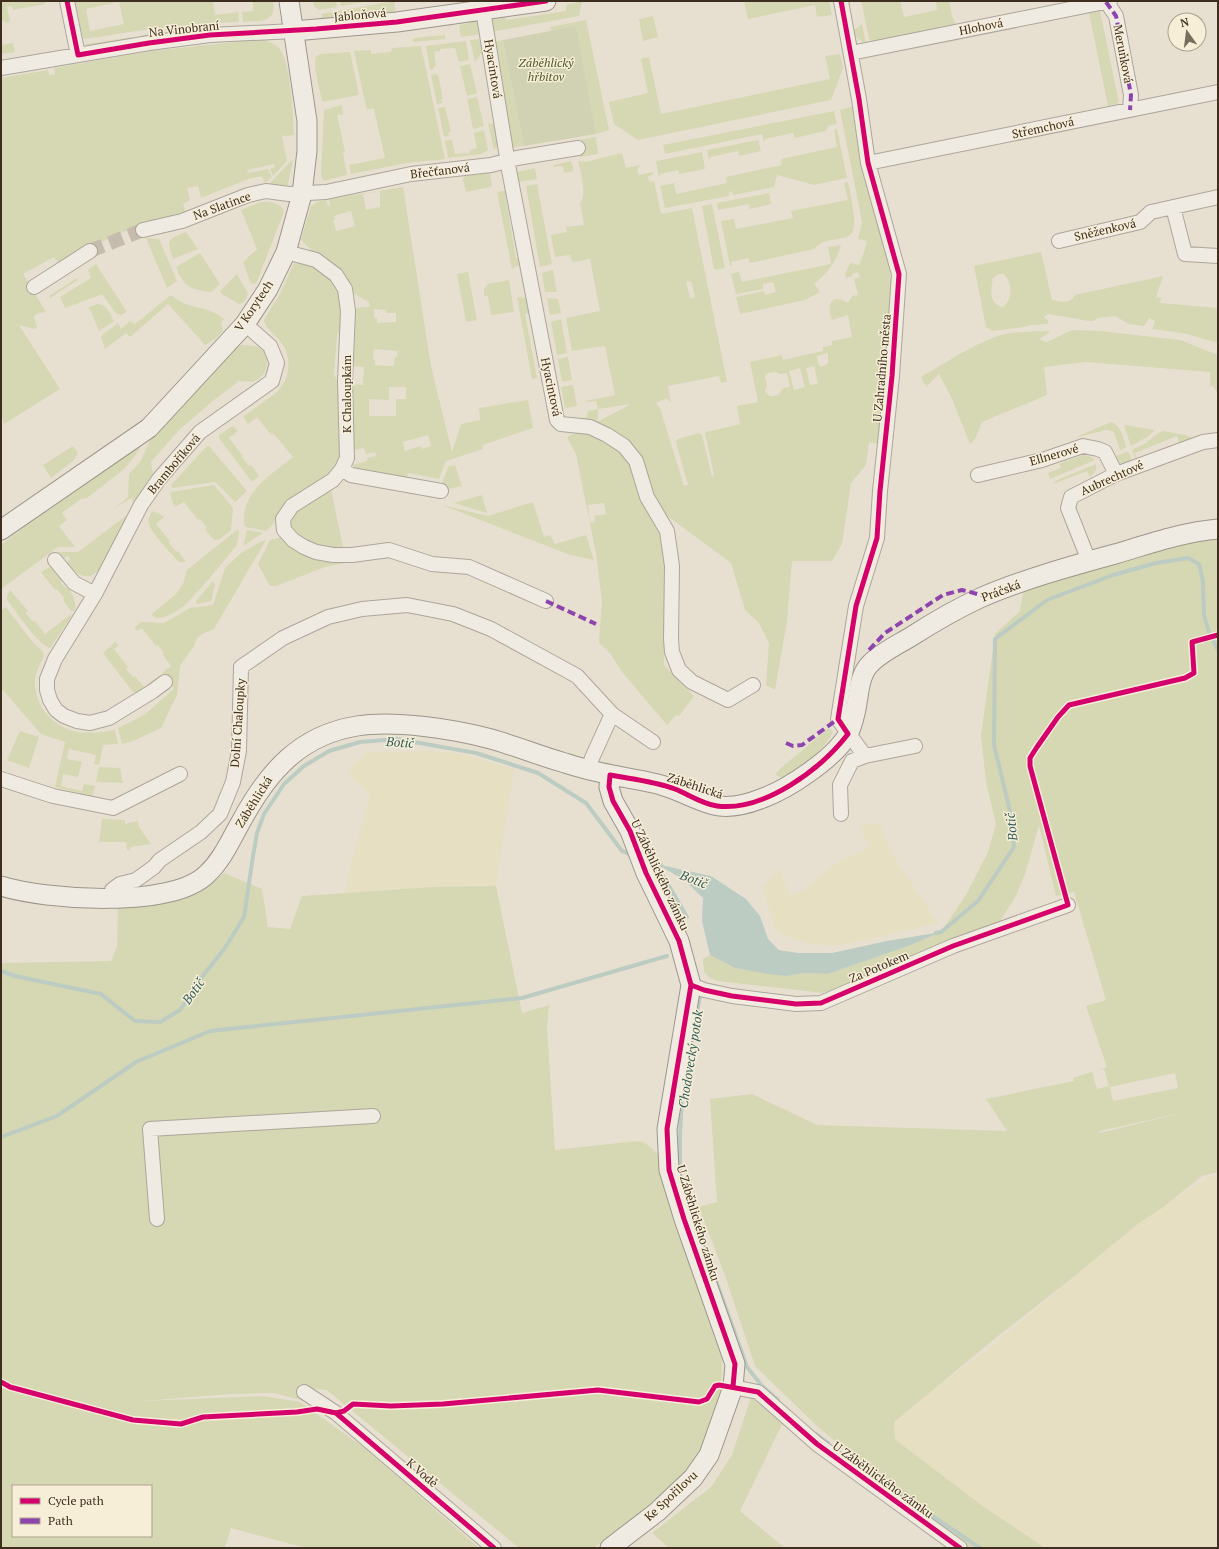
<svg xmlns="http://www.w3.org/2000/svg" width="1219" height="1549" viewBox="0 0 1219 1549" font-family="'PT Serif',serif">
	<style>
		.farmland { fill: #e6dfc2 }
		.green { fill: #d6d7b3; fill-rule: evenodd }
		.cemetery { fill: #d1d1b3 }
		.water { fill: #bcccc2 }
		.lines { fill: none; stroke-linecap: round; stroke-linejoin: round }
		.stream { stroke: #bcccc2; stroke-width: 4 }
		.street-tunnel { stroke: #c5bcae; stroke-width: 14; stroke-dasharray: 14 7; stroke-linecap: butt }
		.street-casing { stroke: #ada599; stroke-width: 16 }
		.secondary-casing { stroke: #9c958a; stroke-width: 21 }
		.street { stroke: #efebe3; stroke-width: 14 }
		.secondary { stroke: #efebe3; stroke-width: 19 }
		.quiet { stroke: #8e44ad; stroke-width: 4; stroke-dasharray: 8 4; stroke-linecap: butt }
		.cycleway-casing { stroke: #f7eed8; stroke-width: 8 }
		.cycleway { stroke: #d6006c; stroke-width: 5 }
		.labels { text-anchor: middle; stroke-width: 3; stroke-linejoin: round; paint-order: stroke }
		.street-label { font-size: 12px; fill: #3d2e20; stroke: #f7eed8 }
		.park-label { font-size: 12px; font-style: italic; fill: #4d5a26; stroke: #f7eed8 }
		.water-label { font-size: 13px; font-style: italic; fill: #2f5d5a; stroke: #f7eed8 }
	</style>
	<rect width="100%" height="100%" fill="#e7e0d1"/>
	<!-- farmland -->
	<path class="farmland" d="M434 751 463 754 514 769 496 886 432 887 344 893 370 793 347 773 366 752Z
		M880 824 896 861 938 923 842 945 828 946 804 943 785 936 775 929 763 887 779 868 789 895 804 890 842 859 869 848 860 825Z
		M1218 1173V1548H1045L984 1507 920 1459 895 1439 894 1422 926 1395 981 1355 1139 1223 1195 1185Z"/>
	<!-- green -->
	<path class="green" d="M1 1H49L45 2V4L13 10 12 6 7 7 10 22 5 23 4 20 1 21Z
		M75 1H213L215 15 238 12 239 22C187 23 136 31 85 39L83 38ZM119 2 124 24 90 31 86 9Z
		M253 1H273C277 24 259 20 243 22L242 12 253 11Z
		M313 1H336L337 7 319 10 314 6Z
		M340 1H368L341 6Z
		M394 1 396 15 321 21 322 14Z
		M582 1 579 16 491 32V22L496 16 505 15 506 20 566 11V5Z
		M744 1H829L832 15 817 17 815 5 748 19Z
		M861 1H900L904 17 937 10 936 1H949L952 16 956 25 874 42 869 39Z
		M1100 11 1119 103 1108 106 1089 13Z
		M653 16 658 37 643 41 639 19Z
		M468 19C478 20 479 25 481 34L461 37 459 25 468 24Z
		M586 20 609 130 596 134 576 27 551 31 550 27Z
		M862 24 866 44 856 37 853 31Z
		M239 26V28L143 39 142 35 183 30Z
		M445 35V39L413 42V38Z
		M133 37 134 40 91 47 86 44Z
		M263 39C268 41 275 44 279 48 291 61 293 116 294 135L282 136 287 161 273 176 270 169 275 167 274 164 247 170 248 173 268 169 272 177 265 183 262 176 248 179 201 198 198 186 187 188 190 200 183 204 186 213 130 229 88 248 59 264 54 257 23 274 46 312 39 313 34 316 37 327 35 329 19 325 60 389 4 424 1 411V78L48 70 49 75 55 74 54 68 151 51Z
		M482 39 484 50 475 62 470 40Z
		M503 40 524 146 513 147 493 42Z
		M466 41 469 60 459 62 455 48 440 49V51L434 52 436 66H434V69L430 70 426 46Z
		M13 43 15 52 1 54V45Z
		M421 46 445 159 407 163 351 174 349 165 385 158 374 109H367L364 98 354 51 371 50V54L391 52 392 48Z
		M350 52 359 95 322 102C320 88 313 70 316 56L321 54Z
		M840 54 843 68 831 100 638 140 614 124 609 102 648 93 641 59 649 57 661 114 830 79 825 56Z
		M470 64 477 93 467 96 460 66Z
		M438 74 443 99H441L442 103 437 104 431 75Z
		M477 97 484 126 473 129 467 99Z
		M342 105 343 114 337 115 345 152 343 153 347 175 323 181 321 175 324 110Z
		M854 106 853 116 870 199 888 258 891 282 879 444 869 442 866 465 851 483 842 544 832 561H792L787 621 775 690 766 685 769 643 759 623 745 610 731 563 662 512 664 542V665L694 696 679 716 676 715 667 725 622 672 610 653 599 643 602 601 596 554 576 454 567 437 624 408 630 404 598 409V420L593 422 576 419 587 417 588 411 598 409 596 401 586 402V401L615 395 605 346 572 351 566 318 600 311 590 259 572 262 570 255 555 257 551 235 567 232 566 227 584 225 580 203C588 196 580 171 578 161L585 162 622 153 626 168 640 165 637 170 639 175 653 172V175L648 176 649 182 654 181 661 214 692 208 727 382 721 383 719 376 668 386 671 403 667 398 656 403 660 408 684 486 689 484 687 482 676 442 678 439 699 433 702 435 712 477 714 474 705 434 706 432 740 424 737 406 758 402 750 362 782 355 783 360 823 351V347L832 345V341L852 337 848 315 832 320C826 305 831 292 848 303L852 296 858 295 854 279 860 277 858 272 852 274 853 276 846 278 845 274 850 263 859 265 864 252 867 241 858 239 862 222 840 110ZM691 281 695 297 690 298 686 282ZM828 353V363L822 367 818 364 817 356ZM814 366 818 384 810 385 806 368ZM800 368 805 387 794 390 789 371ZM776 372 780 374 787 373 790 387 783 388C780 395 777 396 770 396L766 393 765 389 767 386 765 376 768 373ZM604 503 606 514 594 516 595 522 590 523 588 505Z
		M445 107 451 132 448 133 449 136 444 137 438 108Z
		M834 111 837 124 828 126 826 131 795 138 793 133 765 139 764 142 762 134 665 154 663 145Z
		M488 123 498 125V146L494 150Z
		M837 129 847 178 814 185 777 175 774 187 733 195 732 191 729 192V196L665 208 660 186 674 183 676 194 727 183 726 177 782 165 781 159 837 147 834 130Z
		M484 130 488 150 481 154 448 158 445 140H452L455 154 470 153V150L477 148 474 133Z
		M596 137 598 154 580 157 577 140Z
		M758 140 761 151 739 156 738 151 710 157 709 160 707 150Z
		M702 152 705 169 679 174 678 170 660 174V177H659L656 161Z
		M292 160H293L287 189 267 186Z
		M571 161 574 171 564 173 563 166 554 167V165Z
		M535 168 537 179 518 182 517 172Z
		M490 173 492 184 491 187 466 192 463 179 464 176Z
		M848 182C850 193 859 226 851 234 848 238 841 238 837 239 826 241 822 241 814 249L750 263 748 258 731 262 732 265 730 266 721 221 734 219 736 229 793 218 791 211 848 200 844 183Z
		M537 184 552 264 540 267 526 186Z
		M403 187 431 366 452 452 461 424 480 420 479 408 528 400 533 428 482 445 483 449 446 461 439 479 409 473 406 478 355 468 353 465 367 461V458L376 456 375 452 366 454 364 448 354 450 355 454 352 455 351 384 363 385 364 367 351 366 354 308 369 307V302L354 294 342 272 314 253 301 240 311 206 317 202 326 200 328 206 330 205 329 199ZM380 191V207L366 210 363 194ZM351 211 355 226 336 231 333 220 335 219 334 216ZM374 309 386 310V313H396V322L377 323V318H374ZM374 349 398 351 397 357H395L394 366 375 365V360L373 359ZM389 387H406V399H396V416H369V399L389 400ZM428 435 431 446 422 449 421 446 405 451 403 442Z
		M508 190V192L505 194 516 258H520L519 265 512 269 497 192Z
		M769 193 771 204 750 209 749 204 718 210 717 203Z
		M261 202C269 201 280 203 284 210L283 214 258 279 256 283 251 284 243 262 257 249 241 210Z
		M712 204 725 268 714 270 702 206Z
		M186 232 198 249 173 259C166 239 168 239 186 232Z
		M146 238 159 239 177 281 167 288Z
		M841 245C836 262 828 273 814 284L820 292 805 300 740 314 736 297 764 291 765 295 776 292 773 282 763 284V289L736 294 731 274 739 272 742 282 831 264 828 247Z
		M1041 252 1052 300C1061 301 1070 305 1075 295L1163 276 1156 297 1161 298 1160 303 1218 308V343L1183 333 1152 329 1155 321 1149 318 1144 326 1129 324 1115 316 1097 318 1094 321H1089L1048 314 1044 317 1049 322 1047 324 1030 325 1024 327 992 331 986 327 974 266ZM999 274H1004C1013 284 1013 299 1003 307 988 304 991 289 993 278Z
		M200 253 220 284 211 292C190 289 184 288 176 267Z
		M294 263 316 267 337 281 343 323 337 335 334 374 340 387V460L337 467 301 493 280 512 273 524 266 531 246 527 244 525C241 491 270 476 293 457L273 433 271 435 257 417 248 424 243 417 277 392C291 377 293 356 279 340 274 333 265 328 264 320L281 292Z
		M96 264 127 312 121 315 118 314 115 312 102 294 65 308 60 297 91 278 88 270Z
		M553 270 557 292H545L542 273Z
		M468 272 477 320 466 322 457 274Z
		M237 274 248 294 244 302 239 304 222 294 220 291Z
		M77 278 78 280 50 298 49 296Z
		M509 280 514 312 491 315 488 296H484V289L488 284Z
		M171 295C189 311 207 304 224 319L221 322 223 331 215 339 205 345 168 304 130 337 126 333 105 349 101 336 118 323 121 329 130 321 135 324Z
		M517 297 527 298 530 312 525 314 537 378 532 379Z
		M547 298 558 299 561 313 550 315Z
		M97 304C107 304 110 314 114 321L99 331 89 307Z
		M561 319 567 353 557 355 551 322Z
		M1074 330 1101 331 1180 340 1218 355V393L1213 386H1210V372L1086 362 1044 367 1047 395 982 422 975 439 970 444 952 399 939 374 926 387 921 377C944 364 970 346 995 337 1011 331 1031 332 1048 331L1050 332 1039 339 1046 342C1056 339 1064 332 1074 330Z
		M239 345C245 345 252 345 258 347 273 355 268 378 252 382 248 382 243 381 239 381L214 400 179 430 151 462 153 475 134 502 131 498 114 509 128 497 129 474 140 462 155 430Z
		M568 357 572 380 562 382 558 359Z
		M573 385 577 406 565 408 561 387Z
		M1111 422C1121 425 1123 437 1126 446L1125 448 1120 450 1114 432 1106 430 1074 438Z
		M1126 425 1154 430V431L1147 437 1131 446 1124 426Z
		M233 426 238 431 229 438 243 456 242 457 249 466 251 465 259 476 252 482 219 438V435Z
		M1163 431 1185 435 1193 438V440L1180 445 1177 436 1135 453 1138 462H1137L1132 451 1133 449 1143 445 1160 432Z
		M144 440 135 456 124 469 87 498 81 499 62 513 67 520 59 526 75 547H58L1 589V545C47 509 97 476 144 440Z
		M73 446 78 453 74 460 51 478 43 465Z
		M207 446H209L247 491 235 502 215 482 172 488 171 485Z
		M1127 452 1129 453 1133 464C1123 465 1119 466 1113 457Z
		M1083 455 1089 456 1095 460 1050 479 1048 473 1061 468 1059 464Z
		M1096 464V471L1090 477 1087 471 1053 484 1055 481Z
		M455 465 462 486 448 489 441 486 448 467Z
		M214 485 233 508 231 530 219 540H214L205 529 207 528 200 519 198 520 184 502 175 507 173 504 170 493 171 492Z
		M331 489 344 552 308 545 289 526 291 512Z
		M482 495 487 513 454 503Z
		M533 502 544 537 550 535 555 544 586 535 594 560 570 555 442 505 488 516Z
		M152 511 160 514 164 517 156 524 170 541 169 543 176 552 178 551 186 562H179C172 554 151 533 149 524 147 519 150 515 152 511Z
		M127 515C120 528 104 573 90 576 79 578 72 569 66 562L70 560 68 556 64 558 59 552H78Z
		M238 529 239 533 237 545C220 565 204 586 186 604 180 610 158 624 152 615L153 613 176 594 183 584 187 570Z
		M247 530 263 533 243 546Z
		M283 537 346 559V563L325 567 276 586H270L258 564 270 540Z
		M1218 537V1172L1202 1176 1162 1208 1139 1223 1076 1275 998 1336 894 1422 895 1439 901 1444 984 1507 1045 1548H969L939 1527 818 1427 755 1366 724 1273 699 1207 717 1202 710 1099 752 1094 817 1125 1007 1131 986 1099 1074 1081 1073 1078 1107 1067 1086 1006 1106 1000 1074 892 1056 896 1039 825 1025 874 1016 896 999 923 823 993 718 981 710 978 704 972 703 959 710 955 735 968 787 976 804 973 828 974 908 946 941 932 966 895 988 852 996 824 986 782 981 735 995 634 1020 611 1023 593 1050 580 1185 542ZM1104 1069 1109 1086 1097 1089 1092 1072ZM1175 1073 1178 1088 1113 1101 1110 1087ZM1185 1112 1100 1133H1099L1100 1131Z
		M266 540 214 629 202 634 197 638 194 646 180 666 177 695 161 728 133 741 122 744 118 728 144 715 174 689 166 678 139 693 133 692 103 653 115 642 119 645 114 649 128 667 126 669 134 678 135 676 144 687 153 680 155 682 164 675 162 673 171 666 163 655 164 653 158 645 156 646 142 628 136 631 135 627 141 622 164 623 190 608 213 605 225 568 241 553 262 541Z
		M51 566 62 580 61 583 66 588 69 589C74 597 76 602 75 611H71L63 600 64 598 57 589 55 590 41 572Z
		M212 582H214L215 585 211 601 199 604 196 603V601Z
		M10 590 28 611 26 613 33 622 35 621 45 634 71 614V617L50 648C38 645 16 611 7 600V596Z
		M6 607 30 639 43 652 44 656C41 663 36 671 35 679 33 705 53 728 78 732 91 734 103 732 115 730L118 744 103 745 99 765 94 764 96 755 69 749 67 759 82 762 78 777 63 774 61 786 82 791 84 784 95 786 92 799 83 794 55 787 65 742 41 734 1 688V610Z
		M829 728 833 732C822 753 801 766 783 779L776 775V773L782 767Z
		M20 731 39 737 29 768 7 760Z
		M99 767 120 768 123 783 96 782Z
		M102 819 125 820V824L138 821 139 827 151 844 130 847V850H127L126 842H99Z
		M224 873 262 889 268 927 290 929 302 896 432 887 496 886 522 1013 549 1005 547 1028 555 1150 637 1141 645 1143 657 1153 722 1352 721 1396 700 1455 685 1477 667 1493 594 1548H519L327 1390 306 1388 301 1400 274 1393 232 1394 142 1401 264 1396 300 1402 366 1449 479 1548H306L231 1528 225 1548H1V963L111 961 117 947 118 906 160 905 199 893ZM13 1486H151V1536H13Z
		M751 1397 782 1424 740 1511 785 1548H669L652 1533 711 1487 732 1455Z"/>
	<!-- cemetery -->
	<path class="cemetery" d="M576 26 596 134 524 146 503 40Z"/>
	<!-- water -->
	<path class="water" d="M656 864 711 876 746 899 760 916 768 939 779 950 798 953H832L887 941 941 932 908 946 828 974 804 973 787 976 768 974 735 968 710 955 702 921 703 898 683 879Z"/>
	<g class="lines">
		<!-- stream -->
		<path class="stream" d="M647 860 661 865
			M656 864 687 917
			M936 933 941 932 978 901 1014 847 1012 819 994 745 995 639 1047 600 1113 575 1156 563 1188 558 1199 564 1203 581 1204 616 1210 635 1218 650
			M1 971 15 976 101 994 135 1021 160 1022 180 1010 202 977 225 948 244 917 253 856 257 833 264 814 284 784 304 766 329 751 360 742 397 739 476 753 538 773 586 803 622 851 633 855
			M685 1078 700 996
			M1 1137 57 1116 136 1062 210 1031 522 998 667 956
			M680 1178V1137L682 1095
			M691 1211 747 1367 762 1386 778 1400
			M816 1434 828 1443
			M867 1472 980 1548"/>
		<!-- street-tunnel -->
		<path class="street-tunnel" d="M90 251 143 230"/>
		<!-- street casing -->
		<g class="street-casing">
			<path id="street" d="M67 1 78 55
				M841 1 859 99 868 163 899 274 892 376 880 491 877 538 856 606 838 719 865 756 915 746
				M1106 1 1116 16 1131 95 1130 110
				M483 10 509 170 557 420 561 424 590 427 607 435 624 446 636 461 647 497 667 531 672 566 671 639 672 652 679 670 692 682 728 700 753 685
				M851 53 1110 1
				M1 68 149 43 210 35 294 31
				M868 163 1218 92
				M1173 207 1185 254 1218 256
				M143 230 182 221 248 195 266 191 289 194 326 192 411 174 491 165 517 158 578 148
				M1059 241 1140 222 1151 212 1218 197
				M286 252 316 260 336 275 345 289 348 311 345 381 347 458 342 469 333 480 292 506 283 519 284 530 293 540 304 547 316 552 333 555H352L389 550 432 564 469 567 546 601
				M34 287 90 251
				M342 469 351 475 441 491
				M978 475 1042 460 1083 446 1098 449 1105 452 1116 474
				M55 560 74 583 95 594
				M1089 561 1068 508 1071 497 1116 474 1203 442 1218 440
				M165 682 153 691 109 718 90 723 77 721 64 716 56 710 50 700 47 690V679L55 659 95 594 141 505 159 479 200 432 272 381 277 363 270 346 245 324
				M588 770 592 758 612 714
				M1 779 53 796 113 808 180 774
				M841 814 840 785 852 761 865 756
				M112 897V890L120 884 136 880 154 867 160 860 201 832 220 814 233 782 239 751 241 667 283 638 328 617 362 609 407 605 453 614 491 629 577 676 612 714 653 742
				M691 985 704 990 732 996 796 1004 821 1003 953 946 1068 905
				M157 1219 150 1129 373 1116
				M733 1387 758 1392 817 1444 960 1548
				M304 1392 336 1413 494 1548"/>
		</g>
		<!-- secondary casing -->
		<g class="secondary-casing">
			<path id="secondary" d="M294 31 397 22 546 1
				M1 530 149 428 245 324 268 289 286 252 302 194 307 151V121L289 1
				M610 775 609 787 613 801 630 831 646 873 679 941 691 985 667 1129 669 1170 684 1219 735 1364 733 1387 709 1455 693 1478 657 1512 610 1548
				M1 886C46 900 172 909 207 874 223 859 231 839 242 820 268 772 300 735 357 726 395 720 454 729 491 739 516 746 540 756 565 763 580 768 597 772 613 775 629 779 645 780 661 785 680 790 696 801 714 805 730 809 748 804 763 798 788 789 833 759 847 736 852 728 854 718 856 709 859 694 859 674 871 663 882 652 899 644 912 636 934 622 956 609 980 598 1021 580 1071 566 1115 554 1149 544 1183 532 1218 529"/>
		</g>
		<!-- street -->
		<use href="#street" class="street"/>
		<!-- secondary -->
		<use href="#secondary" class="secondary"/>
		<!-- quiet -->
		<path class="quiet" d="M1106 2 1116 16 1131 95 1130 110
			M546 601 596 624
			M869 650 885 633 943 595 962 590 985 596
			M786 743 793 746 802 745 838 719"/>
		<!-- cycleway casing -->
		<g class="cycleway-casing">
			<path id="cycleway" d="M67 1 78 55 149 43 210 35 316 29 397 22 546 1
				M691 985 704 990 732 996 796 1004 821 1003 953 946 1068 905 1030 766V758L1037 747 1058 717 1069 705 1185 678 1194 673 1192 642 1218 635
				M1 1382 10 1387 133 1420 181 1424 203 1417 297 1412 317 1409 336 1413 344 1411 353 1404 391 1406 443 1404 598 1390 699 1402 707 1399 715 1386 719 1385 758 1392 817 1444 960 1548
				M733 1387 735 1364 684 1219 669 1170 667 1129 691 985 679 941 646 873 630 831 613 801 609 787 610 775C631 779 654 781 675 789 688 794 702 804 717 806 764 812 821 769 848 734L838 719 856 606 877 538 880 491 892 376 899 274 868 163 859 99 841 1
				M336 1413 494 1548"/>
		</g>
		<!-- cycleway -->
		<use href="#cycleway" class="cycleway"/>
	</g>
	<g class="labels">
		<!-- street labels -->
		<g class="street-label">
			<text transform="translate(360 15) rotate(-5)" y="4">Jabloňová</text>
			<text transform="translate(981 27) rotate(-11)" y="4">Hlohová</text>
			<text transform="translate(184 29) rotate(-6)" y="4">Na Vinobraní</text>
			<text transform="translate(1123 54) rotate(79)" y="4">Meruňková</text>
			<text transform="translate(493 69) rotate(81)" y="4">Hyacintová</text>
			<text transform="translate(1043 128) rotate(-12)" y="4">Střemchová</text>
			<text transform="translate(440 171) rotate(-7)" y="4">Břečťanová</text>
			<text transform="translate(222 206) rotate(-20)" y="4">Na Slatince</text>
			<text transform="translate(1105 230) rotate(-13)" y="4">Sněženková</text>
			<text transform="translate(254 306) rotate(-56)" y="4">V Korytech</text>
			<text transform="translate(882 368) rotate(-85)" y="4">U Zahradního města</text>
			<text transform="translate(551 387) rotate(78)" y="4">Hyacintová</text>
			<text transform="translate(347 394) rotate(-90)" y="4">K Chaloupkám</text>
			<text transform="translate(1054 455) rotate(-16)" y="4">Ellnerové</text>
			<text transform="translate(174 464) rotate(-50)" y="4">Bramboříková</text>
			<text transform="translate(1112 478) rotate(-24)" y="4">Aubrechtové</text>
			<text transform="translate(1001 591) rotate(-20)" y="4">Práčská</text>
			<text transform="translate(238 723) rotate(-86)" y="4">Dolní Chaloupky</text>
			<text transform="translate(695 786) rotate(18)" y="4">Záběhlická</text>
			<text transform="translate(254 802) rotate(-58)" y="4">Záběhlická</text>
			<text transform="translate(660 875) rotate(65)" y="4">U Záběhlického zámku</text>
			<text transform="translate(879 967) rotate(-23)" y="4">Za Potokem</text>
			<text transform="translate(698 1223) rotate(73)" y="4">U Záběhlického zámku</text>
			<text transform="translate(422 1473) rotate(41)" y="4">K Vodě</text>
			<text transform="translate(883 1480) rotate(36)" y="4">U Záběhlického zámku</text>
			<text transform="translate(671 1496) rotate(-43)" y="4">Ke Spořilovu</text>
		</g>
		<!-- park labels -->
		<g class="park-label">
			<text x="546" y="67">Záběhlický<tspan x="546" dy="14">hřbitov</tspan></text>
		</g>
		<!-- water labels -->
		<g class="water-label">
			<text transform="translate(400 742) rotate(4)" y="5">Botič</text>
			<text transform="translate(1011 827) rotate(-96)" y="5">Botič</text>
			<text transform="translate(694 879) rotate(21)" y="5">Botič</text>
			<text transform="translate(193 991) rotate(-55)" y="5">Botič</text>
			<text transform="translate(690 1059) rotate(-81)" y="5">Chodovecký potok</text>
		</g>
	</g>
	<!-- border -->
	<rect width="1219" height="1549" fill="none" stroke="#3d2e20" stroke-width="4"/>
	<!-- legend -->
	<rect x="12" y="1485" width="140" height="52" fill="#f7eed8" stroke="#ada18e"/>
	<rect x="20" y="1498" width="20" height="6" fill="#d6006c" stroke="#ada18e"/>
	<text x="48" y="1505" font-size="12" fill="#3d2e20">Cycle path</text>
	<rect x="20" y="1518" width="20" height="6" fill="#8e44ad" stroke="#ada18e"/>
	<text x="48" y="1525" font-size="12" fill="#3d2e20">Path</text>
	<!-- north arrow -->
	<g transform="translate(1187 32) rotate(346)"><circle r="19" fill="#f7eed8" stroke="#ada18e"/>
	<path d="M0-3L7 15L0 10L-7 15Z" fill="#786c5e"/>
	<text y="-6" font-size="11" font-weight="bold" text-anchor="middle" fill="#3d2e20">N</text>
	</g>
</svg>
